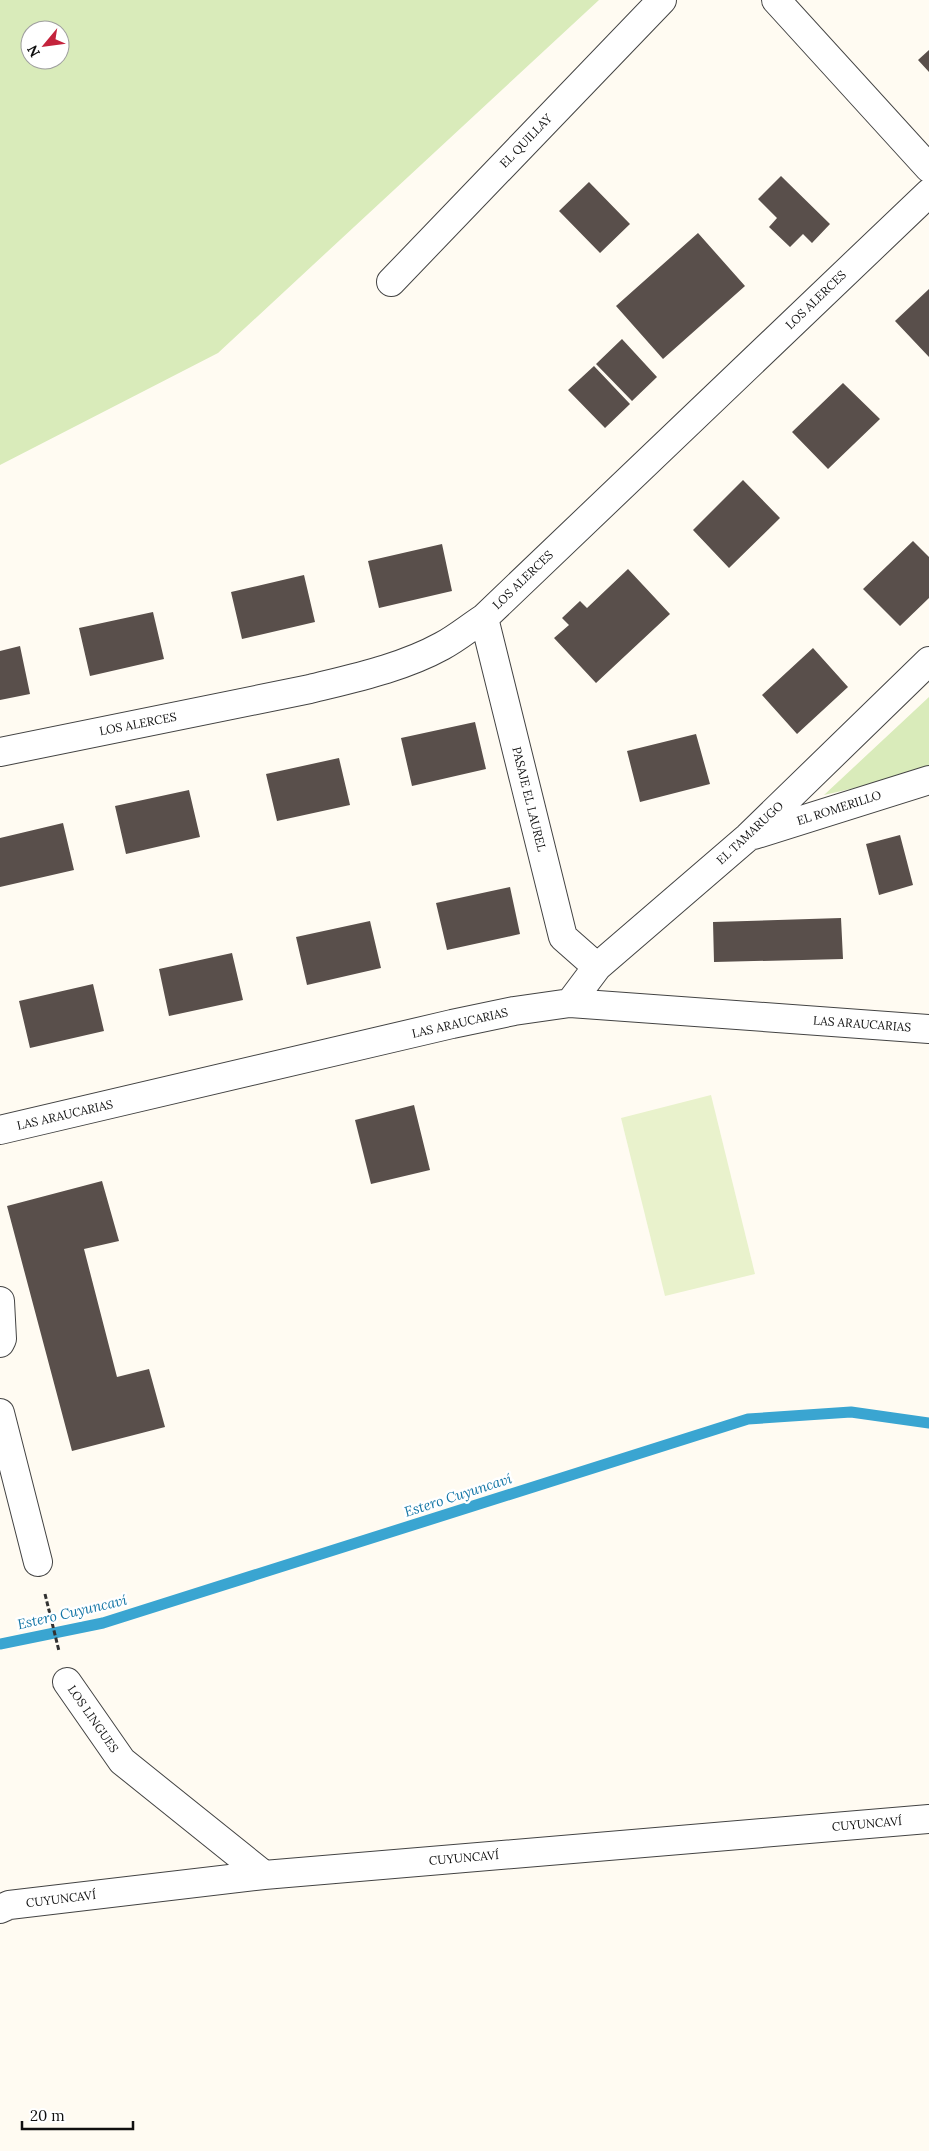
<svg xmlns="http://www.w3.org/2000/svg" width="929" height="2151" viewBox="0 0 929 2151" font-family="Lora,serif">
	<style>
		.green { fill: #d9ebba; fill-rule: evenodd }
		.pitch { fill: #e9f2cc }
		.lines { fill: none; stroke-linecap: round; stroke-linejoin: round }
		.stream { stroke: #3aa5d1; stroke-width: 11 }
		.building { fill: #594f4b }
		.minor-casing { stroke: #434343; stroke-width: 30 }
		.path { stroke: #323232; stroke-width: 3; stroke-dasharray: 5 2.5; stroke-linecap: butt }
		.minor { stroke: #fff; stroke-width: 28 }
		.labels { text-anchor: middle; stroke-width: 5; stroke-linejoin: round; paint-order: stroke }
		.street-label { font-size: 12px; fill: #101010; stroke: #fff }
		.water-label { font-size: 14px; font-style: italic; fill: #1476a6; stroke: #fff }
	</style>
	<rect width="100%" height="100%" fill="#fffbf2"/>
	<!-- green -->
	<path class="green" d="M0 0H599L218 353 0 465ZM30 30H60V60H30Z
		M929 697V771L824 795Z"/>
	<!-- pitch -->
	<path class="pitch" d="M711 1095 755 1274 665 1296 621 1118Z"/>
	<g class="lines">
		<!-- stream -->
		<path class="stream" d="M0 1644 103 1623 748 1419 851 1412 929 1423"/>
	</g>
	<!-- building -->
	<path class="building" d="M929 50V72L918 60Z
		M781 176 830 224 812 243 803 234 790 247 769 227 777 218 758 199Z
		M589 182 630 224 600 253 559 211Z
		M698 233 745 286 663 359 616 306Z
		M929 289V357L895 321Z
		M622 339 657 377 632 401 596 364Z
		M594 366 630 404 605 428 568 390Z
		M843 383 880 419 828 469 792 432Z
		M743 480 780 518 729 568 693 530Z
		M913 541 929 557V598L900 626 863 589Z
		M442 544 452 591 379 608 368 561Z
		M628 569 670 614 596 683 554 638 569 625 562 618 580 601 587 608Z
		M304 575 315 622 242 639 231 592Z
		M153 612 164 659 90 676 79 628Z
		M20 646 30 694 0 700V651Z
		M813 648 848 687 797 734 762 695Z
		M475 722 486 769 412 786 401 738Z
		M696 734 710 784 640 802 627 751Z
		M339 758 350 805 277 821 266 774Z
		M189 790 200 837 126 854 115 806Z
		M63 823 74 870 0 887V838Z
		M900 835 913 885 879 895 866 844Z
		M510 887 520 934 447 950 436 903Z
		M841 918 843 959 714 962 713 922Z
		M370 921 381 968 307 985 296 937Z
		M232 953 243 1000 169 1016 159 969Z
		M93 984 104 1031 30 1048 19 1001Z
		M414 1105 430 1170 371 1184 355 1120Z
		M102 1181 119 1241 84 1249 117 1377 149 1369 165 1427 72 1451 7 1206Z"/>
	<g class="lines">
		<!-- minor casing -->
		<g class="minor-casing">
			<path id="minor" d="M776 0 929 168
				M391 282 662 0
				M484 618 563 937 597 967
				M0 752 310 689C354 678 402 668 442 646 457 638 470 627 484 618L929 193
				M754 835 929 780
				M570 1003 597 967 748 837 929 661
				M0 1130 452 1024 514 1011 570 1003 929 1029
				M0 1301 2 1339 0 1343
				M0 1413 38 1562
				M67 1682 122 1761 264 1875
				M0 1909 9 1905 264 1875 929 1819"/>
		</g>
		<!-- path -->
		<path class="path" d="M45 1594 59 1651"/>
		<!-- minor -->
		<use href="#minor" class="minor"/>
	</g>
	<g class="labels">
		<!-- street labels -->
		<g class="street-label">
			<text transform="translate(526 141) rotate(-46)" y="4">EL QUILLAY</text>
			<text transform="translate(816 300) rotate(-44)" y="4">LOS ALERCES</text>
			<text transform="translate(523 580) rotate(-44)" y="4">LOS ALERCES</text>
			<text transform="translate(138 724) rotate(-11)" y="4">LOS ALERCES</text>
			<text transform="translate(529 799) rotate(76)" y="4">PASAJE EL LAUREL</text>
			<text transform="translate(839 808) rotate(-18)" y="4">EL ROMERILLO</text>
			<text transform="translate(750 833) rotate(-43)" y="4">EL TAMARUGO</text>
			<text transform="translate(460 1023) rotate(-13)" y="4">LAS ARAUCARIAS</text>
			<text transform="translate(862 1024) rotate(4)" y="4">LAS ARAUCARIAS</text>
			<text transform="translate(65 1115) rotate(-13)" y="4">LAS ARAUCARIAS</text>
			<text transform="translate(93 1719) rotate(55)" y="4">LOS LINGUES</text>
			<text transform="translate(867 1824) rotate(-5)" y="4">CUYUNCAVÍ</text>
			<text transform="translate(464 1858) rotate(-5)" y="4">CUYUNCAVÍ</text>
			<text transform="translate(61 1899) rotate(-7)" y="4">CUYUNCAVÍ</text>
		</g>
		<!-- water labels -->
		<g class="water-label">
			<text transform="translate(458 1495) rotate(-18)" y="5">Estero Cuyuncaví</text>
			<text transform="translate(72 1612) rotate(-13)" y="5">Estero Cuyuncaví</text>
		</g>
	</g>
	<!-- north arrow -->
	<g transform="translate(45 45) rotate(241)"><circle r="24" fill="#ffffff" stroke="#9f9f9f"/>
	<path d="M0-4L9 19L0 12L-9 19Z" fill="#c4233c"/>
	<text y="-8" font-size="14" font-weight="bold" text-anchor="middle" fill="#101010">N</text>
	</g>
	<!-- scale -->
	<path d="M22 2121v8h111v-8" fill="none" stroke="#101010" stroke-width="2.5"/>
	<text x="30" y="2121" font-size="15" fill="#101010" stroke="#ffffff" stroke-width="4" paint-order="stroke">20 m</text>
</svg>
